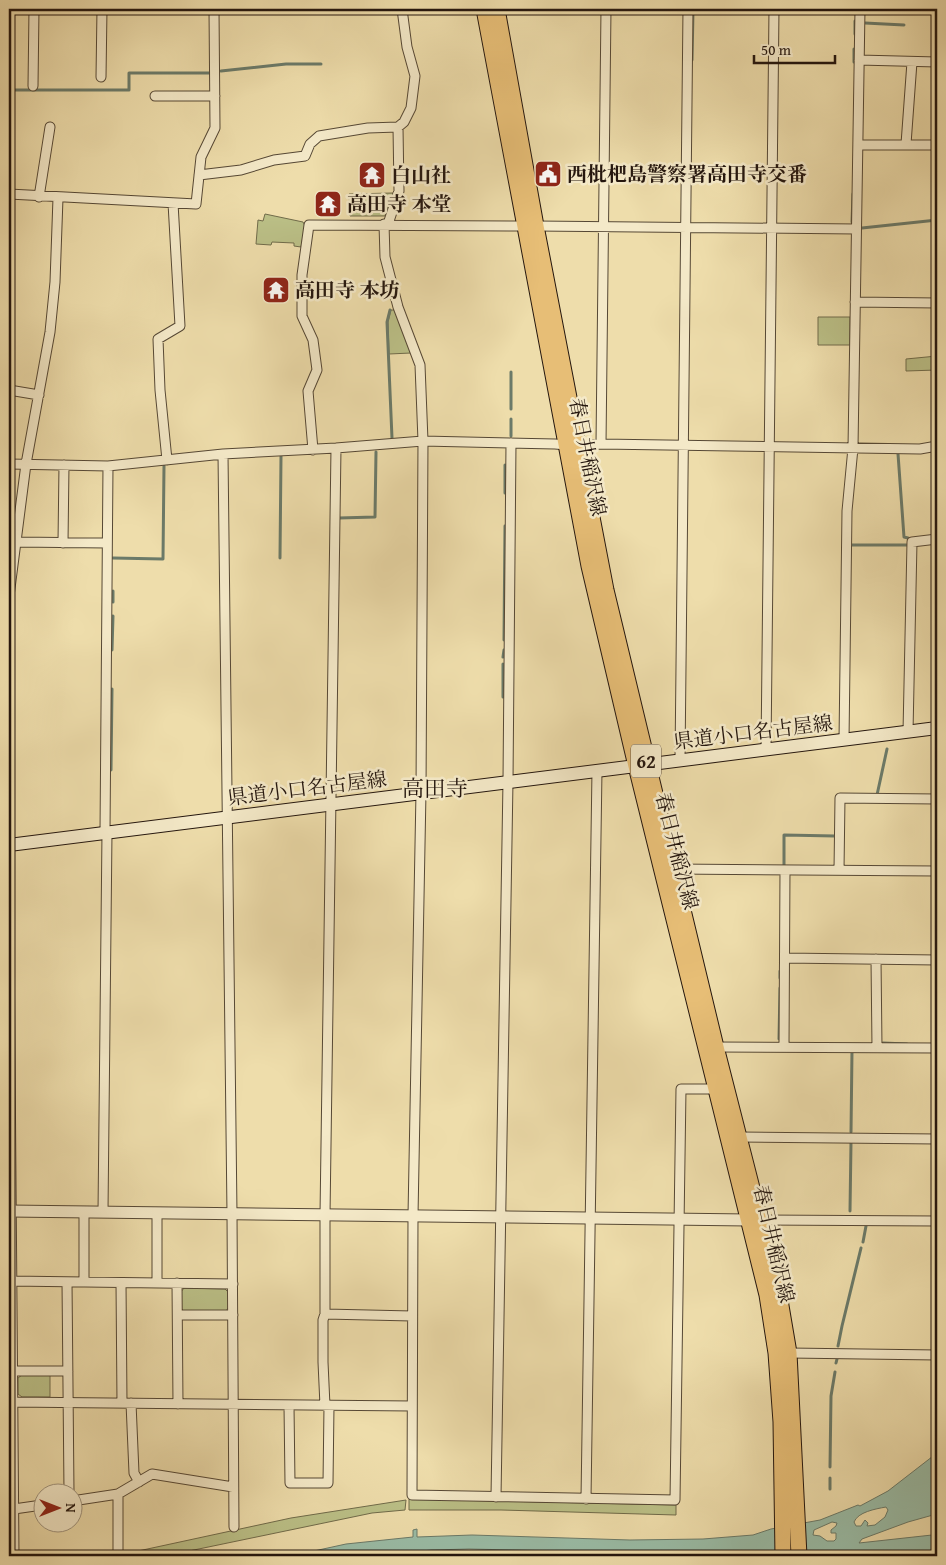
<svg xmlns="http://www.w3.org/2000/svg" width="946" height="1565" viewBox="0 0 946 1565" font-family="'Gentium Book Plus','Noto Serif JP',serif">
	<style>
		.green { fill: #bbc087; stroke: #706b4a }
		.water { fill: #9abca6; stroke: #6b7a69; fill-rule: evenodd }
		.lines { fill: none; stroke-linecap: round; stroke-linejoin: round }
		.stream { stroke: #6b7a69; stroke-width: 3 }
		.minor-casing { stroke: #564835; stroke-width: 11 }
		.tertiary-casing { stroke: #564835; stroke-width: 13 }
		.secondary-casing { stroke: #24160e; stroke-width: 14 }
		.primary-casing { stroke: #24160e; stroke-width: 17 }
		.minor { stroke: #f4e9c8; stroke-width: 9 }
		.tertiary { stroke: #f4e9c8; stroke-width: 11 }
		.secondary { stroke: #f4e9c8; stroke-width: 12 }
		.primary { stroke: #e7be76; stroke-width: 15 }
		.labels { text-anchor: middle; stroke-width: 5; stroke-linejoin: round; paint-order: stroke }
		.shield { fill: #f4e9c8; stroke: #625546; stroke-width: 1 }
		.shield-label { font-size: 19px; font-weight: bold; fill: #24160e }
		.poi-label { font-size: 20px; font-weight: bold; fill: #24160e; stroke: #f4e9c8; text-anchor: start }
		.street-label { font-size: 20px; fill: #24160e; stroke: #f4e9c8 }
		.quarter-label { font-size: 22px; fill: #24160e; stroke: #f4e9c8 }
	</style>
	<rect width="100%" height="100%" fill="#eeddab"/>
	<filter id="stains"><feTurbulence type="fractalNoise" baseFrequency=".004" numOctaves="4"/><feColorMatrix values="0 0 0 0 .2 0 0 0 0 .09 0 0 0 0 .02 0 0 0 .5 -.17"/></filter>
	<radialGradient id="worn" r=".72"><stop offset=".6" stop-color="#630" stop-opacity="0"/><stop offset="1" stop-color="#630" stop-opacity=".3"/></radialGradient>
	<!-- green -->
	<path class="green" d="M393 193 385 216H350L349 194Z
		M265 214 303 222 305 226 301 247 294 246V243L272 242 271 245 256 244 258 220 263 221Z
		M391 310H395L411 353 389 354 388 322Z
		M818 317H850V345H818Z
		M937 356V370L906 371V359Z
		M184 1288 225 1289 229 1293V1307L225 1312 184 1311 181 1308V1292Z
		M22 1375H50V1397H22L18 1394V1378Z
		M409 1499 676 1505V1515L501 1510H409Z
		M406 1500 405 1510 372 1513 165 1556H115L291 1518Z"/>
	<!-- water -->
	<path class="water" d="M937 1453V1510L933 1515 908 1522 862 1539 859 1543 932 1535V1538H937V1556H674L602 1552 469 1549 432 1550 364 1556H291L346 1544 413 1537V1530L417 1529V1537L472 1535 630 1540 703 1539 753 1535 771 1529 820 1520 858 1505 860 1506 888 1491ZM886 1507 888 1510 885 1517 875 1525 867 1526 868 1523 865 1520 861 1526H856L854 1522C858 1512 875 1509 886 1507ZM832 1522 837 1523 836 1526 831 1530V1533H836V1539L834 1541H827L820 1536 813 1535 814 1530Z"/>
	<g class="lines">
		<!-- stream -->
		<path class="stream" d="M855 21V34
			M865 23 904 25
			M934 27H937
			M854 49V62
			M692 60 693 11
			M221 71 286 64H321
			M9 90H129V73H210
			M852 222 853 194
			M862 228 937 220
			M390 310 387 322 392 438
			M511 372V409
			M511 419V436
			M898 454 904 537 908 538
			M505 493V465
			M339 518 375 517 376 452
			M851 545H908
			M113 558 163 559 164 466
			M280 558 281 456
			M113 591V602
			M504 640 505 526
			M112 650 113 616
			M503 657 504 650
			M503 697V664
			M111 770 112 689
			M877 795 887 749
			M784 865V835L835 836
			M780 978V971
			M779 1039 780 988
			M883 1043 907 1044
			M851 1132 852 1051
			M850 1211 851 1142
			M863 1242 866 1226
			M838 1346 842 1326 861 1248
			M836 1363 837 1359
			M830 1467 831 1396 835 1372
			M830 1489V1478"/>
		<!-- minor casing -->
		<g class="minor-casing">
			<path id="minor" d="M859 60 937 62
				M101 77 102 9
				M33 86 34 9
				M155 96H215
				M906 144 912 62
				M858 145H937
				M199 175 241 170 274 160 305 156 310 144 319 136 368 128 398 127
				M9 194 196 204 201 157 215 128 214 9
				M39 197 50 127
				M384 224 385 257 398 307 420 365 423 441 421 792 413 1216 412 1495 675 1500 681 1089H715
				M388 224 399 191 398 127 404 122 411 108 415 76 407 47 402 9
				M536 226 856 229
				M855 302 937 303
				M9 390 39 395
				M601 444 606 9
				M336 448 325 1215V1314L412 1316
				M313 450 308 391 317 370 313 340 302 316V275L309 225 524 226
				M223 454 232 1214 234 1527
				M167 460 160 390 158 339 180 326 173 203
				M9 464 108 466 223 454 336 448 423 441 555 444 578 446 601 444 920 449 937 446
				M16 542 107 543
				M63 543 64 465
				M9 596 26 464 50 332 55 282 58 198
				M908 732 912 542 937 539
				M844 740 847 511 853 448 860 9
				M766 750 774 9
				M680 760 688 9
				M105 832 108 466
				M673 869 937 871
				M839 870 840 798 937 799
				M9 930 14 1556
				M785 958 937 960
				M876 959 877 1047
				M716 1047 937 1048
				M784 1047 785 870
				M740 1137 937 1139
				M84 1212V1282
				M103 1212 107 832
				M157 1213V1283
				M758 1220 937 1221
				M11 1281 233 1284
				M67 1282 69 1492
				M121 1283 122 1403
				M177 1283 178 1404
				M178 1315H233
				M789 1353 937 1355
				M9 1371H68
				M12 1402 412 1406
				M131 1403 134 1473 139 1482
				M289 1406 290 1483H328L329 1406
				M325 1406 323 1362V1320L325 1314
				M937 1414V1411
				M118 1494V1553
				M496 1497 508 781 511 443
				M586 1499 597 770
				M72 1501 118 1494 152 1474 233 1487
				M14 1509 42 1505"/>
		</g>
		<!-- tertiary casing -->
		<g class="tertiary-casing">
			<path id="tertiary" d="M9 1211 748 1220"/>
		</g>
		<!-- secondary casing -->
		<g class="secondary-casing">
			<path id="secondary" d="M9 845 937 728"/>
		</g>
		<!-- primary casing -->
		<g class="primary-casing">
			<path id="primary" d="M484 9 589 566 636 766 767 1295 776 1353 781 1422 783 1556
				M497 9 536 226 606 590 716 1047 779 1294 789 1353 799 1556"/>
		</g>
		<!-- minor -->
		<use href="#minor" class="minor"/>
		<!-- tertiary -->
		<use href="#tertiary" class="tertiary"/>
		<!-- secondary -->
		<use href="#secondary" class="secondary"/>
		<!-- primary -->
		<use href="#primary" class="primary"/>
	</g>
	<!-- icons -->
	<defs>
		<g id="civic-square" transform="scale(1.4375)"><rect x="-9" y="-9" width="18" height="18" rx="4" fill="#8f2418" stroke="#f4e9c8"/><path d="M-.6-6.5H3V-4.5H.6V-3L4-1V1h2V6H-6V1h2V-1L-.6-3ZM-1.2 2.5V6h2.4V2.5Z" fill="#fff"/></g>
		<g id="temple-square" transform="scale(1.4375)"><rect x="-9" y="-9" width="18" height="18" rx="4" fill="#8f2418" stroke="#f4e9c8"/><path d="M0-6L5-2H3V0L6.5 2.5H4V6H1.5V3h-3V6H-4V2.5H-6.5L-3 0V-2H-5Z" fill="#fff"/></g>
	</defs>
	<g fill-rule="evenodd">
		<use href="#civic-square" x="548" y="174"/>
		<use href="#temple-square" x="372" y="175"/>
		<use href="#temple-square" x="328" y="204"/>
		<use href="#temple-square" x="276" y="290"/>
	</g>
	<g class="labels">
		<!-- shield labels -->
		<rect class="shield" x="631" y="744.5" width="30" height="33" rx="4"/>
		<g class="shield-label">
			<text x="646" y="768">62</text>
		</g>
		<!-- poi labels -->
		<g class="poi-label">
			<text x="567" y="181">西枇杷島警察署高田寺交番</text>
			<text x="391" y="182">白山社</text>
			<text x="347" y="211">高田寺 本堂</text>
			<text x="295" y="297">高田寺 本坊</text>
		</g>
		<!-- street labels -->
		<g class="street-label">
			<text transform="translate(588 457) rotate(79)" y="7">春日井稲沢線</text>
			<text transform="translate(753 732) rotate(-7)" y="7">県道小口名古屋線</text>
			<text transform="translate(307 788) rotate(-7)" y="7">県道小口名古屋線</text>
			<text transform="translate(677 851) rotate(76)" y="7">春日井稲沢線</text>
			<text transform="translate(774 1244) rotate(77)" y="7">春日井稲沢線</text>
		</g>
		<!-- quarter labels -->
		<g class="quarter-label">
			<text x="435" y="796">高田寺</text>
		</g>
	</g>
	<!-- margin -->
	<rect width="946" height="1565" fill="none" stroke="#eeddab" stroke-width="30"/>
	<rect x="10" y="10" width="926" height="1545" fill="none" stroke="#24160e" stroke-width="2.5"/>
	<rect x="15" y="15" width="916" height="1535" fill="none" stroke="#24160e"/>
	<!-- north arrow -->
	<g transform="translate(58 1508) rotate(90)"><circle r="24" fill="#f4e9c8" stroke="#a1957e"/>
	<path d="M0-4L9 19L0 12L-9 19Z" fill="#8f2418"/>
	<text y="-8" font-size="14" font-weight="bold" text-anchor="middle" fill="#24160e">N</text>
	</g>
	<!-- scale -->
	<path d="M754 55v8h81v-8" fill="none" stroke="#24160e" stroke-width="2.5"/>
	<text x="761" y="55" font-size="15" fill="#24160e" stroke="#f4e9c8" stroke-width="4" paint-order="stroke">50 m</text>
	<rect width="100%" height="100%" filter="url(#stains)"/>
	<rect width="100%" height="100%" fill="url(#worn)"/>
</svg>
